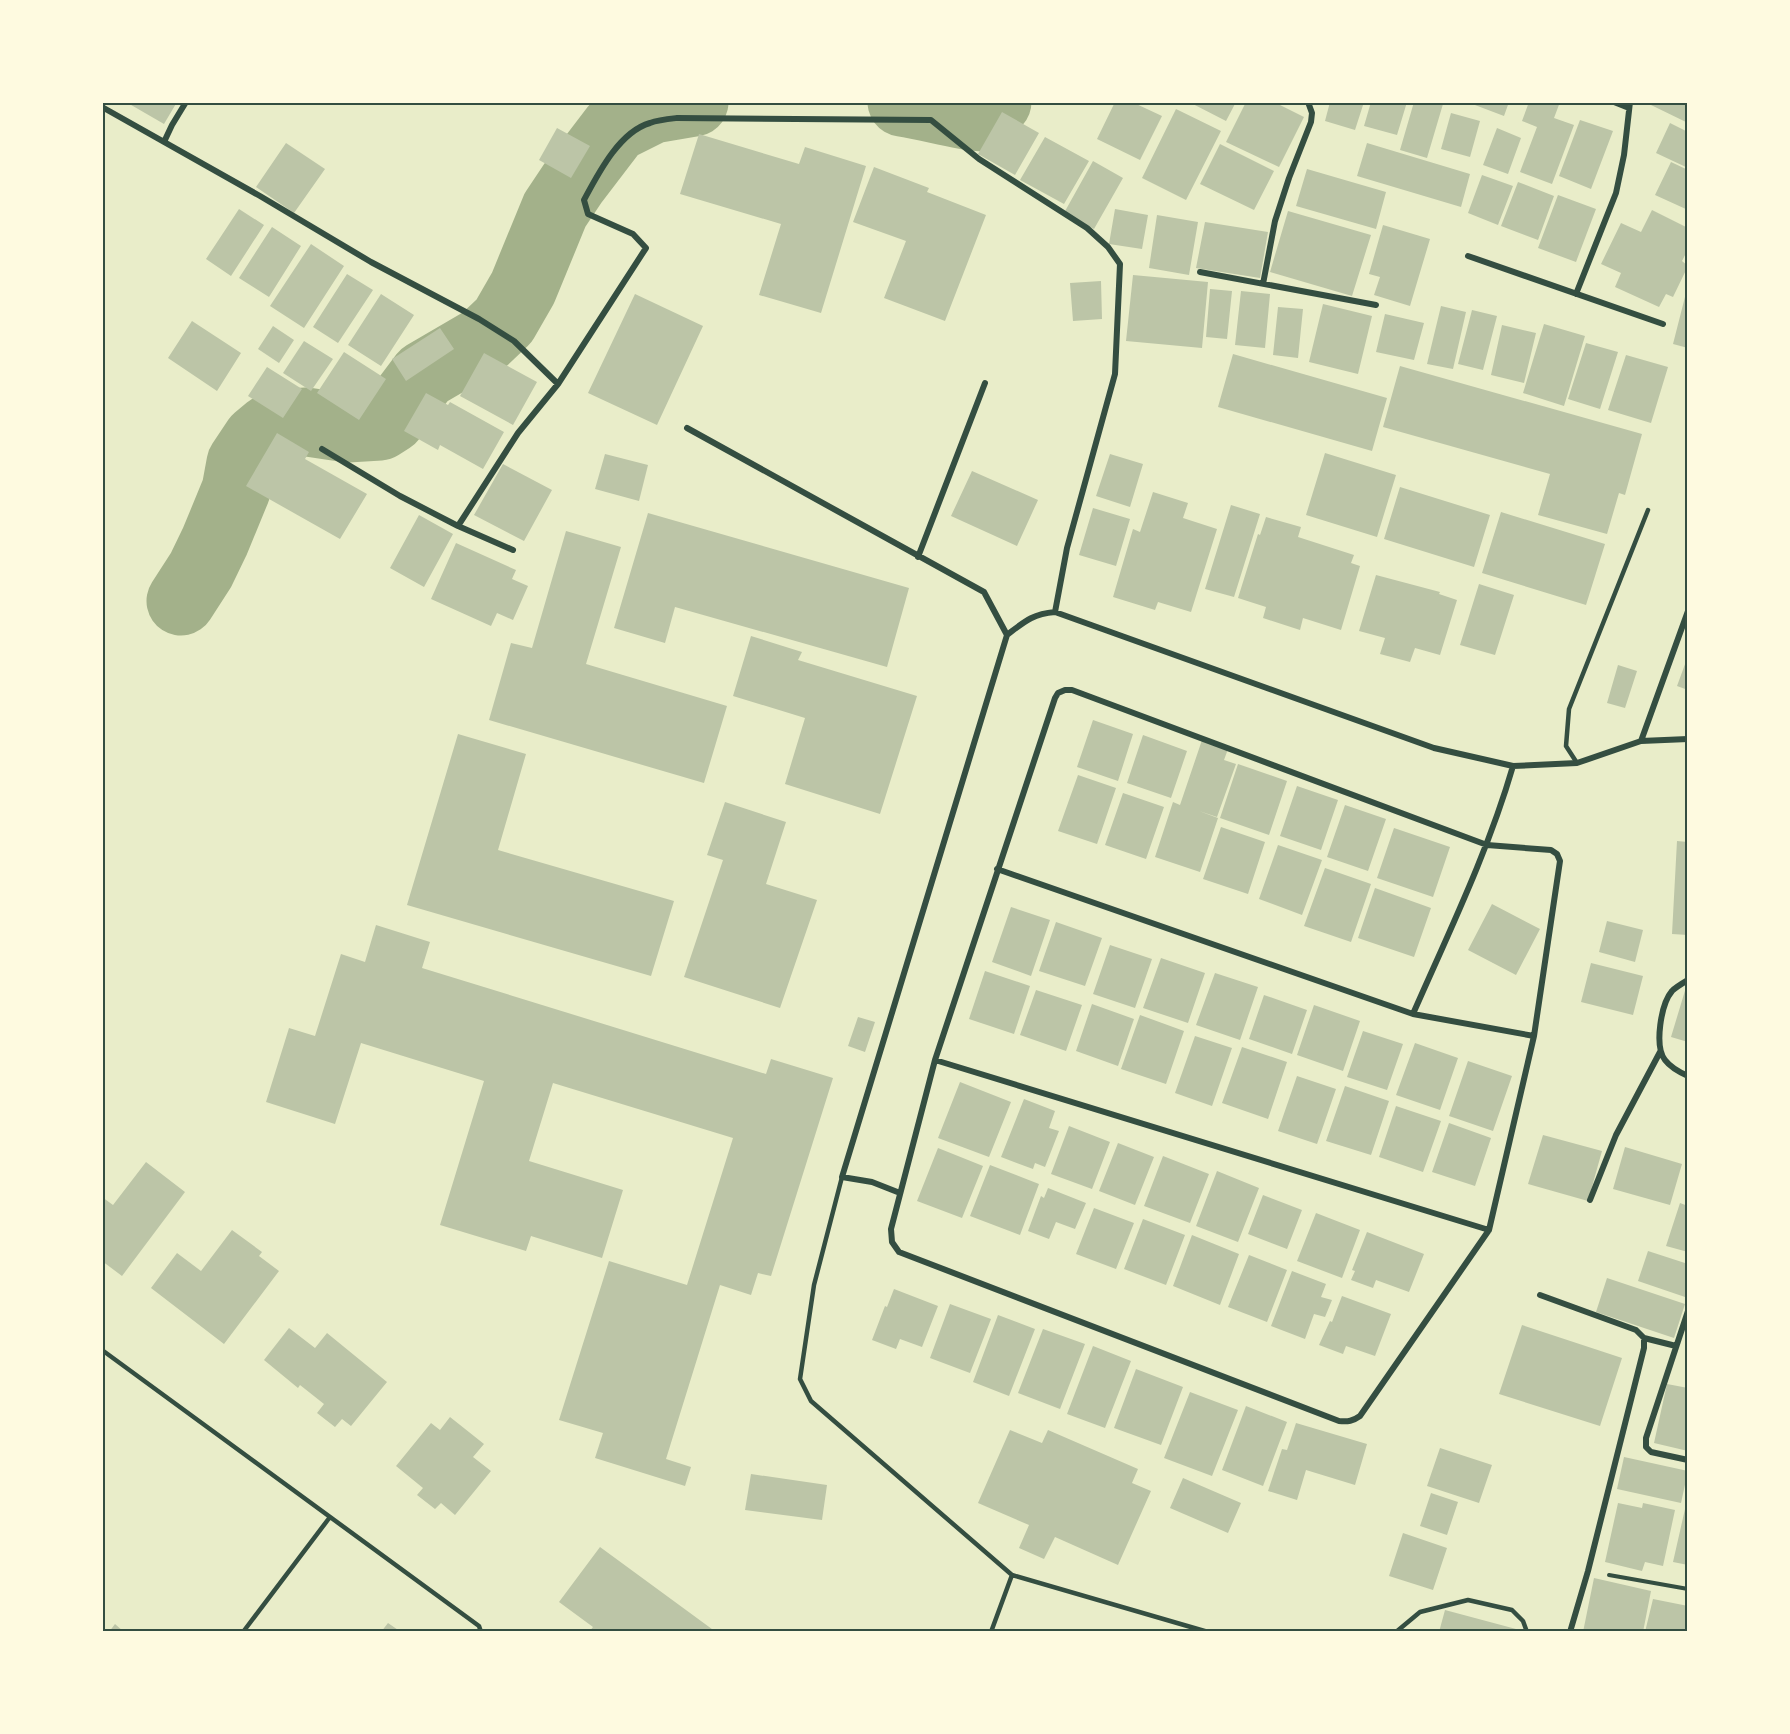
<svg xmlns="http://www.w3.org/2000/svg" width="1790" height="1734" viewBox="0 0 1790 1734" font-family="'Work Sans',sans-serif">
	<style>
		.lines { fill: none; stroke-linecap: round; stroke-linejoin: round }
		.river { stroke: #a3b18a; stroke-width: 69 }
		.building { fill: #bcc5a7 }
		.path { stroke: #344e41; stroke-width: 4 }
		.service { stroke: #344e41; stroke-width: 4.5 }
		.minor { stroke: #344e41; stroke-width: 6 }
		.neatline { fill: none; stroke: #344e41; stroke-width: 2 }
	</style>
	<rect width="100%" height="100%" fill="#e9edc9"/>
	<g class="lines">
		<!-- river -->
		<path class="river" d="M902 102C930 106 956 115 983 117L997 102
			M181 601 201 570 215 541 236 490 241 463 257 439 269 429 289 423 307 422 347 428 380 426 391 419 424 375 484 340 504 321 523 288 555 210 573 183 615 128 653 109 694 102"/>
	</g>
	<!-- building -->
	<path class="building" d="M126 102H177L164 124Z
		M1115 102H1132L1162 116 1140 160 1097 139Z
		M1189 102H1236L1226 121Z
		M1246 102H1274L1304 117 1279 167 1226 142Z
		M1330 102H1364L1355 130 1325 121Z
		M1371 102H1407L1397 135 1364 126Z
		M1414 102H1435L1443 104 1427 158 1400 150Z
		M1467 102H1509L1504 116Z
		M1529 102H1560L1554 118 1574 125 1552 184 1520 172 1537 127 1522 121Z
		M1652 102H1688V123L1651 105Z
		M1176 109 1221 131 1186 200 1142 178Z
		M1002 112 1039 133 1015 175 978 154Z
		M1451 113 1480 121 1470 157 1441 149Z
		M1580 120 1613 131 1591 189 1559 176Z
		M1670 123 1688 132V168L1656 153Z
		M557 128 590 146 571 178 539 160Z
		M1497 128 1521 138 1508 174 1483 165Z
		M699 134 799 164 805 147 866 166 821 313 759 295 781 224 680 194Z
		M1045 137 1089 161 1064 204 1020 180Z
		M286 143 325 169 294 213 256 187Z
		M1367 143 1470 174 1461 207 1357 176Z
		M1220 144 1274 171 1254 210 1200 184Z
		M1093 161 1123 178 1094 229 1064 213Z
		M1671 162 1688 170V210L1655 195Z
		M874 167 929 188 927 192 986 215 945 321 884 298 906 241 853 222Z
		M1307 169 1386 192 1376 229 1296 206Z
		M1482 175 1513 186 1498 225 1468 213Z
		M1518 182 1554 196 1538 240 1501 226Z
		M1558 195 1596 209 1576 262 1538 248Z
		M239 209 264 225 231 276 206 259Z
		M1115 209 1148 215 1142 249 1109 244Z
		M1652 210 1688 228V249L1682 261 1688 266 1673 297 1666 294 1659 307 1615 287 1621 273 1601 264 1621 223 1641 232Z
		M1288 211 1371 235 1352 296 1270 272Z
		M1157 215 1198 222 1189 275 1149 268Z
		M1205 222 1268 232 1260 278 1196 268Z
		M1383 225 1430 239 1410 306 1374 295 1380 277 1369 274Z
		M272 227 301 246 269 297 239 278Z
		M311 244 344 266 304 328 270 306Z
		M347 274 373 290 338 343 313 327Z
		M1133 275 1208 282 1202 348 1126 341Z
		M1101 281 1102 319 1073 321 1070 283Z
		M1210 289 1232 291 1227 339 1206 337Z
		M1687 289H1688V348L1673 344Z
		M1241 291 1270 294 1265 348 1235 345Z
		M381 294 414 315 381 366 348 345Z
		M635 294 703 326 657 425 588 393Z
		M1323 304 1372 316 1358 374 1309 362Z
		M1441 306 1466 312 1453 369 1427 364Z
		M1278 307 1303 309 1298 358 1273 355Z
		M1472 310 1497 316 1483 370 1458 364Z
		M1385 314 1424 323 1414 360 1376 352Z
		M192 321 241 353 217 391 168 358Z
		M1544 324 1585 336 1564 406 1523 393Z
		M1502 325 1536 333 1524 383 1491 375Z
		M273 326 294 340 279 363 258 349Z
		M440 328 454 349 406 381 392 359Z
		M304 341 333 359 311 391 283 373Z
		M1586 343 1618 352 1600 409 1568 399Z
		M344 352 386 379 359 420 317 393Z
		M484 353 537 382 513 425 460 396Z
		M1233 354 1387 398 1372 451 1218 407Z
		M1626 355 1668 367 1651 423 1608 410Z
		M1400 366 1642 434 1625 495 1619 493 1607 534 1538 515 1550 474 1383 427Z
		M267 367 302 389 283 418 248 396Z
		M426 393 448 405 450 402 504 432 483 469 440 445 438 450 404 431Z
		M277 433 309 452 305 459 367 494 340 539 246 486Z
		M1325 453 1396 475 1377 537 1306 515Z
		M605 454 648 465 639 501 595 489Z
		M1110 454 1143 464 1130 507 1096 496Z
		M503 464 552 490 524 541 474 515Z
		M972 471 1038 500 1017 546 951 516Z
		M1400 487 1490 515 1474 567 1384 539Z
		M1153 492 1188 503 1183 518 1217 529 1191 612 1158 602 1155 610 1113 597 1133 529 1140 532Z
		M1231 505 1260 514 1234 597 1205 589Z
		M1093 508 1130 519 1116 566 1079 555Z
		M1501 512 1605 544 1586 605 1482 573Z
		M648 513 909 588 887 667 675 607 665 643 614 628Z
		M419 515 453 534 424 587 390 568Z
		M1266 517 1301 527 1298 537 1354 555 1351 563 1360 566 1341 630 1303 618 1300 630 1263 618 1266 607 1238 598 1258 534 1260 535Z
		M566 531 621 547 586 664 727 706 704 783 489 720 511 643 532 648Z
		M456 543 516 570 512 579 528 586 513 620 497 613 491 626 431 599Z
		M1376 575 1440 592 1439 594 1457 600 1440 655 1415 648 1410 662 1380 654 1385 638 1359 631Z
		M1479 584 1514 595 1495 655 1460 645Z
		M751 636 802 652 798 660 917 696 880 814 785 784 805 718 733 696Z
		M1688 656V690L1677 686Z
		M1618 665 1637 671 1625 708 1607 703Z
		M1093 720 1133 734 1118 781 1077 767Z
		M458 734 526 754 498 850 674 901 651 976 407 905Z
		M1143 735 1187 751 1171 798 1127 783Z
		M1202 740 1228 749 1224 760 1236 764 1217 817 1199 811 1218 818 1200 872 1155 857 1173 802 1180 805Z
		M1238 764 1287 781 1269 835 1220 818Z
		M1078 775 1116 788 1097 844 1058 831Z
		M1297 786 1338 800 1321 850 1280 836Z
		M1123 793 1164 807 1146 859 1105 845Z
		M725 802 786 822 766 884 817 900 780 1008 684 977 723 860 707 855Z
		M1345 805 1386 819 1368 871 1327 857Z
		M1221 827 1265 842 1248 894 1203 879Z
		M1394 828 1450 847 1433 897 1377 878Z
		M1677 841 1688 842V935L1672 934Z
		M1278 845 1322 860 1302 915 1259 899Z
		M1325 868 1371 884 1351 942 1304 926Z
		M1375 888 1431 908 1414 957 1358 938Z
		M1492 904 1540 929 1516 975 1468 950Z
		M1011 907 1050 920 1031 976 992 962Z
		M1607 921 1643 930 1635 962 1599 952Z
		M1056 922 1102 938 1085 986 1039 971Z
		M376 925 430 942 422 968 766 1074 771 1059 833 1078 771 1276 758 1273 751 1295 720 1285 666 1459 691 1467 685 1486 595 1458 603 1433 559 1420 609 1261 687 1285 733 1138 553 1083 529 1161 623 1190 602 1258 531 1236 526 1251 440 1225 484 1081 361 1043 335 1124 266 1102 289 1028 315 1036 341 954 365 962Z
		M1110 945 1152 959 1135 1008 1093 994Z
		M1161 958 1205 973 1188 1023 1143 1008Z
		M1591 963 1643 976 1633 1015 1581 1002Z
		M985 971 1030 986 1014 1034 969 1019Z
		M1215 973 1258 987 1240 1040 1196 1025Z
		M1687 984H1688V1042L1671 1037Z
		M1036 990 1082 1005 1066 1051 1020 1035Z
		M1264 995 1307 1010 1292 1054 1249 1039Z
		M1092 1004 1134 1019 1118 1066 1076 1051Z
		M1314 1005 1360 1021 1343 1071 1297 1055Z
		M1140 1015 1184 1031 1166 1084 1121 1069Z
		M858 1017 875 1022 865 1052 848 1046Z
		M1363 1031 1403 1044 1387 1090 1347 1077Z
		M1195 1036 1232 1048 1212 1106 1175 1093Z
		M1415 1043 1458 1058 1440 1110 1396 1095Z
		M1242 1047 1287 1062 1268 1119 1222 1103Z
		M1468 1061 1512 1076 1493 1131 1449 1116Z
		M1297 1076 1336 1089 1317 1144 1278 1131Z
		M960 1082 1011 1102 989 1157 938 1138Z
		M1345 1086 1389 1101 1371 1155 1326 1141Z
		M1024 1099 1055 1111 1049 1128 1059 1131 1045 1167 1035 1163 1033 1169 1001 1157Z
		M1396 1106 1441 1121 1423 1172 1379 1157Z
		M1449 1123 1491 1138 1475 1186 1432 1172Z
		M1069 1126 1110 1142 1092 1189 1051 1174Z
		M1543 1135 1602 1151 1588 1201 1528 1184Z
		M1118 1143 1154 1157 1135 1205 1099 1191Z
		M1625 1147 1682 1164 1670 1205 1613 1189Z
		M938 1148 983 1166 962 1218 917 1201Z
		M1163 1156 1209 1174 1190 1223 1144 1206Z
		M146 1162 185 1192 122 1276 102 1261V1197L113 1205Z
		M990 1165 1039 1184 1020 1235 970 1216Z
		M1217 1171 1259 1188 1238 1242 1196 1226Z
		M1048 1188 1086 1203 1075 1229 1056 1222 1049 1239 1028 1231 1041 1196 1044 1198Z
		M1263 1195 1302 1210 1287 1249 1248 1234Z
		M1680 1203 1688 1206V1252L1666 1246Z
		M1094 1208 1134 1223 1116 1269 1076 1254Z
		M1316 1213 1360 1230 1342 1278 1297 1261Z
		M1143 1219 1185 1235 1166 1285 1124 1269Z
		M232 1230 262 1252 259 1256 279 1271 224 1344 151 1288 177 1253 201 1271Z
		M1367 1232 1424 1254 1409 1292 1376 1280 1373 1288 1351 1280 1355 1271 1352 1270Z
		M1192 1235 1239 1254 1220 1305 1173 1286Z
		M1648 1251 1688 1264V1287L1685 1297 1638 1281Z
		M1249 1255 1287 1270 1267 1322 1228 1307Z
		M1292 1271 1326 1284 1321 1297 1332 1300 1325 1317 1314 1314 1305 1339 1271 1326Z
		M1607 1278 1685 1304 1674 1338 1596 1312Z
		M894 1289 938 1306 922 1347 900 1339 896 1349 872 1340 885 1306 887 1307Z
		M1342 1296 1391 1314 1375 1356 1346 1346 1343 1354 1319 1345 1330 1321 1332 1322Z
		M950 1304 991 1319 970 1373 930 1358Z
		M998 1315 1035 1329 1009 1396 973 1382Z
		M1522 1325 1622 1358 1600 1426 1499 1394Z
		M289 1328 315 1348 327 1333 387 1382 351 1426 342 1419 335 1427 317 1413 324 1404 300 1385 298 1388 264 1360Z
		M1043 1329 1085 1344 1060 1409 1018 1393Z
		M1093 1346 1131 1361 1105 1428 1067 1414Z
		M1136 1369 1183 1387 1161 1445 1114 1428Z
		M1667 1384 1688 1388V1451L1654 1443Z
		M1190 1392 1238 1410 1212 1476 1164 1458Z
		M1246 1406 1287 1422 1263 1486 1222 1470Z
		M450 1417 484 1444 473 1457 491 1471 455 1515 441 1503 435 1509 417 1495 423 1488 396 1466 431 1423 440 1430Z
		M1296 1423 1367 1444 1355 1485 1306 1470 1297 1500 1268 1491 1282 1449 1287 1450Z
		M1010 1430 1042 1443 1048 1430 1138 1469 1132 1483 1151 1491 1118 1565 1055 1537 1044 1559 1019 1548 1029 1525 978 1503Z
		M1440 1448 1492 1465 1479 1503 1427 1486Z
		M1624 1457 1688 1471 1681 1503 1617 1489Z
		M751 1474 827 1485 822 1520 745 1510Z
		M1183 1478 1241 1503 1228 1533 1170 1508Z
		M1431 1493 1458 1502 1447 1535 1420 1526Z
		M1618 1503 1642 1508 1643 1503 1675 1510 1663 1566 1645 1562 1642 1571 1605 1562Z
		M1685 1509 1688 1510V1565L1673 1562Z
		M1403 1533 1447 1548 1433 1590 1389 1576Z
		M600 1547 716 1632H589L593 1627 559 1602Z
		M1594 1578 1651 1591 1643 1632H1583Z
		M1653 1599 1688 1606V1632H1645Z
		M1445 1610 1516 1629 1515 1632H1439Z
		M388 1623 401 1632H381Z
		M115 1624 124 1632H109Z"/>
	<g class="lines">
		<!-- path -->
		<path class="path" d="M1609 1575 1688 1589"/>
		<!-- service -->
		<path class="service" d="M1577 763 1566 746 1569 709 1648 510
			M842 1177 814 1285 800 1379 811 1401 1012 1575
			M102 1350 479 1626 481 1632
			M243 1632 330 1517
			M991 1632 1012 1575 1208 1632
			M1396 1632 1420 1612 1468 1600 1512 1610 1523 1621 1527 1632"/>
		<!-- minor -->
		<path class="minor" d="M1614 102 1629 108
			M102 107 260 196 371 262 479 319 514 341 558 384
			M164 142 172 125 186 102
			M1468 256 1663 324
			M1200 272 1376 305
			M1263 284 1275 221 1289 178 1311 122 1312 113 1308 102
			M1576 294 1616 193 1624 155 1630 102
			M687 428 984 592 1007 635
			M322 449 400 496 458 526 513 550
			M458 526 518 433 558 384 646 248 633 234 588 214 584 200C598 174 619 132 650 123 658 120 668 119 677 118L931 120 979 159 1087 228 1108 247 1120 264 1115 374 1067 548 1055 612
			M918 557 985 383
			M1065 690H1072L1487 845 1551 850 1557 854 1560 861 1534 1036 1489 1230 1360 1416C1353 1421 1348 1422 1339 1421L899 1252 892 1242 891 1229 935 1060 1055 698 1058 693Z
			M1641 741 1688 611
			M997 869 1413 1014 1534 1036
			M1688 980C1683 983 1676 987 1672 991 1661 1004 1654 1046 1665 1060 1671 1068 1679 1072 1688 1076
			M1413 1014C1449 932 1488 852 1513 766
			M935 1060 1489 1230
			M900 1193 872 1182 842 1177 1007 635C1024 622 1032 614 1055 612L1434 748 1513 766 1577 763 1641 741 1688 739
			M1590 1200 1616 1135 1660 1052
			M1540 1295 1636 1330 1644 1338V1348L1588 1571 1570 1632
			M1688 1311 1646 1438V1447L1651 1452 1688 1460
			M1644 1338 1676 1346"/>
	</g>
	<!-- border -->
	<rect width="1790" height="1734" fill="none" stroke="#fefae0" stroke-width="207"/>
	<rect x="104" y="104" width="1582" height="1526" class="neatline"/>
</svg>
